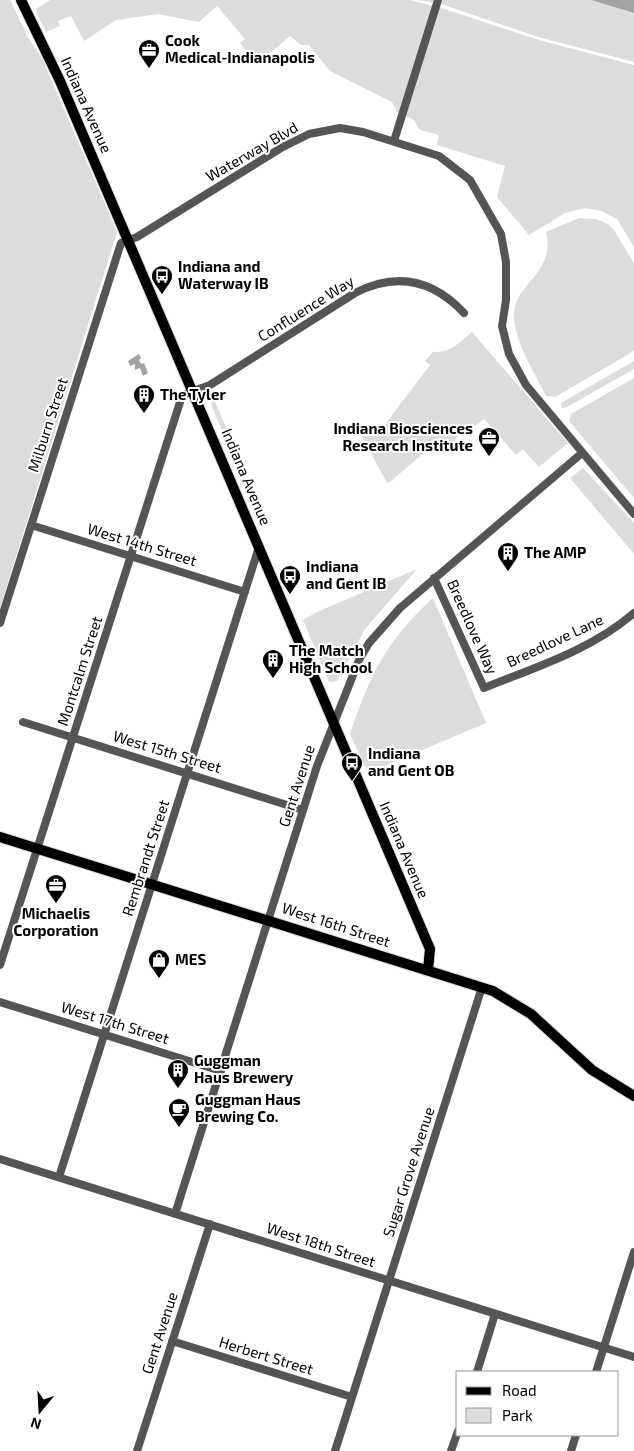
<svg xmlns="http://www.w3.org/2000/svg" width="634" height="1451" viewBox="0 0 634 1451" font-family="'Exo 2',sans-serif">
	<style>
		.green { fill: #dcdcdc }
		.water { fill: #a3a3a3 }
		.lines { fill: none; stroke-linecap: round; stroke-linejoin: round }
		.major-casing { stroke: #dbdbdb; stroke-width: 12 }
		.minor { stroke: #555; stroke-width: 8 }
		.major { stroke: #000; stroke-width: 10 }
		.labels { text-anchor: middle; stroke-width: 4; stroke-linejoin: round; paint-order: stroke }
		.poi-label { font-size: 15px; font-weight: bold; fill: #000; stroke: #fff; text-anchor: start }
		.street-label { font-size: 15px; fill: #000; stroke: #fff }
	</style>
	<rect width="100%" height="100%" fill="#fff"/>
	<!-- green -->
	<path class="green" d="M0 0H10L28 37 42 58 117 232 0 608Z
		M50 0H409L438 7 539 40 634 65V247L617 219 601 211 585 208 565 213 529 235 497 197 505 166 437 145 439 135 420 130 414 120 397 112 392 102 330 71 309 45H301L290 36 257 64 240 43 245 39 217 6 199 22 158 14 116 20 84 41 71 16 58 21 60 26 46 32 35 10Z
		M417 0H591L634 13V62L538 37 438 3Z
		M579 218 596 219 608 224 614 230 634 263V351L555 397 546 396C534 371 516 345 514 318 511 284 556 276 546 232Z
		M472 332 568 443 539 467 523 449 516 455 484 419 474 427 470 424 457 435 458 437 454 441 456 449 451 454 441 438 390 482 387 483 359 431 383 427 430 365 425 361 433 352C450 353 459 343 472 332Z
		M634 361V369L567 407 562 408 561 403Z
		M634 378V498L569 421 571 414Z
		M212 395 246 473 241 476 211 404Z
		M583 468 634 523V554L570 478Z
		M417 569 365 629 337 681 329 682 303 620 317 612Z
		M433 598 486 723 368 773 350 734C370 675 386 641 433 598Z"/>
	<!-- water -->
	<path class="water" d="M591 0H634V13Z
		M139 354 141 358 139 360 141 364 144 363 148 373 143 376 140 368 135 370V364L130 366 128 361Z"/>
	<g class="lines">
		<!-- major casing -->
		<g class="major-casing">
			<path id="major" d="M21 0 60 81 430 949 428 970
				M0 837 493 991 531 1014 592 1070 634 1096"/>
		</g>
		<!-- minor -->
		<path class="minor" d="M394 141 438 0
			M31 525 245 592
			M434 578 484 688C536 667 591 650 634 613
			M0 623 121 243 137 237 281 148 309 134 340 128 363 132 439 156 470 180 501 234 506 262V300L502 326 509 354 526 385 634 514
			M23 722 303 810
			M0 965 181 399 185 394 210 385 355 293C396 272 432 279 464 313
			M0 1002 221 1071
			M0 1159 634 1357
			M59 1177 259 547
			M175 1214 317 766 359 660 369 643 400 608 582 453
			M172 1341 352 1397
			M477 1372 495 1314
			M596 1372 634 1252
			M137 1451 210 1224
			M335 1451 482 987
			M451 1451 458 1431
			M571 1451 576 1435"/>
		<!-- major -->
		<use href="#major" class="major"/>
	</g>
	<!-- icons -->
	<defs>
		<g id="office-pin" transform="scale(1.125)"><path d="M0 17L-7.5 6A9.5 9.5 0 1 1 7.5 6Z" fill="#000" stroke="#fff"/><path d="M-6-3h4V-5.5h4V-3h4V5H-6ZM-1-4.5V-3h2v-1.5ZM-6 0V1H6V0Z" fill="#fff"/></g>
		<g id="bus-pin" transform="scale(1.125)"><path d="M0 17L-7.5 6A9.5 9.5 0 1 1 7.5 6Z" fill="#000" stroke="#fff"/><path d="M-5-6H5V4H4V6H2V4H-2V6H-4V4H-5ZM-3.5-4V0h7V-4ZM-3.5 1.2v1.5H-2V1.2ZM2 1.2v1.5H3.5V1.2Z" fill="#fff"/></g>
		<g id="building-pin" transform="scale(1.125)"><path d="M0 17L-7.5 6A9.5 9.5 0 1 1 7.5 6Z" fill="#000" stroke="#fff"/><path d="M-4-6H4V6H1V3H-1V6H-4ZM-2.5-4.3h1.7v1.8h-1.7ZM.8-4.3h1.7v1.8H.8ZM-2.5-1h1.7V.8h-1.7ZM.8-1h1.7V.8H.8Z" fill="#fff"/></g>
		<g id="shop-pin" transform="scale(1.125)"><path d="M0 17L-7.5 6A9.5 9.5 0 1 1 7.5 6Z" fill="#000" stroke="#fff"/><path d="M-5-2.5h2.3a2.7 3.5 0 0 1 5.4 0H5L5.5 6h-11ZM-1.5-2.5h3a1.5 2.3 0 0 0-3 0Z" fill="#fff"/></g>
		<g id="cafe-pin" transform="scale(1.125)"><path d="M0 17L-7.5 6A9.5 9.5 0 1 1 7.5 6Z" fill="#000" stroke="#fff"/><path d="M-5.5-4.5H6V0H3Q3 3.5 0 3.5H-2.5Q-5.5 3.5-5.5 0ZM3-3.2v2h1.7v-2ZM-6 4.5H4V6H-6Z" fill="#fff"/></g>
	</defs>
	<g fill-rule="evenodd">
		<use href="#office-pin" x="149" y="50"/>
		<use href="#bus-pin" x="162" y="276"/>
		<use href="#building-pin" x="144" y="395"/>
		<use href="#office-pin" x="489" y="438"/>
		<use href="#building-pin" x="508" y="553"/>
		<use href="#bus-pin" x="290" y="576"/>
		<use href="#building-pin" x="273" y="660"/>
		<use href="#bus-pin" x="352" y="763"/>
		<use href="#office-pin" x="56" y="885"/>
		<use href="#shop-pin" x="159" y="960"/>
		<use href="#building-pin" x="178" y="1070"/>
		<use href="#cafe-pin" x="179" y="1109"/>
	</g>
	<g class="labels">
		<!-- poi labels -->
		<g class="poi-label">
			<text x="165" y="46">Cook<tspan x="165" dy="17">Medical-Indianapolis</tspan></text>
			<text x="178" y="272">Indiana and<tspan x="178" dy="17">Waterway IB</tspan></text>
			<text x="160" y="400">The Tyler</text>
			<text x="473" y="434" text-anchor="end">Indiana Biosciences<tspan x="473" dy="17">Research Institute</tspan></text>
			<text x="524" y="558">The AMP</text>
			<text x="306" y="572">Indiana<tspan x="306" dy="17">and Gent IB</tspan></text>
			<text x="289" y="656">The Match<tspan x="289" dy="17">High School</tspan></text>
			<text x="368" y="759">Indiana<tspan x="368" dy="17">and Gent OB</tspan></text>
			<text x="56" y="919" text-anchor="middle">Michaelis<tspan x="56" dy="17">Corporation</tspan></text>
			<text x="175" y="965">MES</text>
			<text x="194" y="1066">Guggman<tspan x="194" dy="17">Haus Brewery</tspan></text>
			<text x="195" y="1105">Guggman Haus<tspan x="195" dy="17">Brewing Co.</tspan></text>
		</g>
		<!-- street labels -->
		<g class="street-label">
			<text transform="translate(86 105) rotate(66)" y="5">Indiana Avenue</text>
			<text transform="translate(252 152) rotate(-30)" y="5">Waterway Blvd</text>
			<text transform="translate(306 309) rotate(-32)" y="5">Confluence Way</text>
			<text transform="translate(48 425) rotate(-72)" y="5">Milburn Street</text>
			<text transform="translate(246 477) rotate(67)" y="5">Indiana Avenue</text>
			<text transform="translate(142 545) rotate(17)" y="5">West 14th Street</text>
			<text transform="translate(472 627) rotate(66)" y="5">Breedlove Way</text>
			<text transform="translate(555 641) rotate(-25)" y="5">Breedlove Lane</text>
			<text transform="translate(80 671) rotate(-72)" y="5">Montcalm Street</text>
			<text transform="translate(167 752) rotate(17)" y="5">West 15th Street</text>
			<text transform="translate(297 786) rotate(-72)" y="5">Gent Avenue</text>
			<text transform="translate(404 850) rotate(67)" y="5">Indiana Avenue</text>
			<text transform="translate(146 858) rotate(-72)" y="5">Rembrandt Street</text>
			<text transform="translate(336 925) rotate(18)" y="5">West 16th Street</text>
			<text transform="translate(115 1023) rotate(17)" y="5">West 17th Street</text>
			<text transform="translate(409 1172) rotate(-72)" y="5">Sugar Grove Avenue</text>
			<text transform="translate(321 1245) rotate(18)" y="5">West 18th Street</text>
			<text transform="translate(160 1333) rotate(-72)" y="5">Gent Avenue</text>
			<text transform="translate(266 1356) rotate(17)" y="5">Herbert Street</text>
		</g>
	</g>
	<!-- legend -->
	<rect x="456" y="1371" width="162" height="65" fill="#ffffff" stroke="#999999"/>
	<rect x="466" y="1387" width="25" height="8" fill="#000000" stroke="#999999"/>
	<text x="502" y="1396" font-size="15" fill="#000000">Road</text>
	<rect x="466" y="1408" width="25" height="15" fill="#dcdcdc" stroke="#999999"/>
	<text x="502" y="1421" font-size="15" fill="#000000">Park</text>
	<!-- north arrow -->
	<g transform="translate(40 1411) rotate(198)" stroke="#ffffff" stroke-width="4" paint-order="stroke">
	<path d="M0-4L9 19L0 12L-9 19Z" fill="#000000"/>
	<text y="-8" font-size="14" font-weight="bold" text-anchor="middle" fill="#000000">N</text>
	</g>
</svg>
